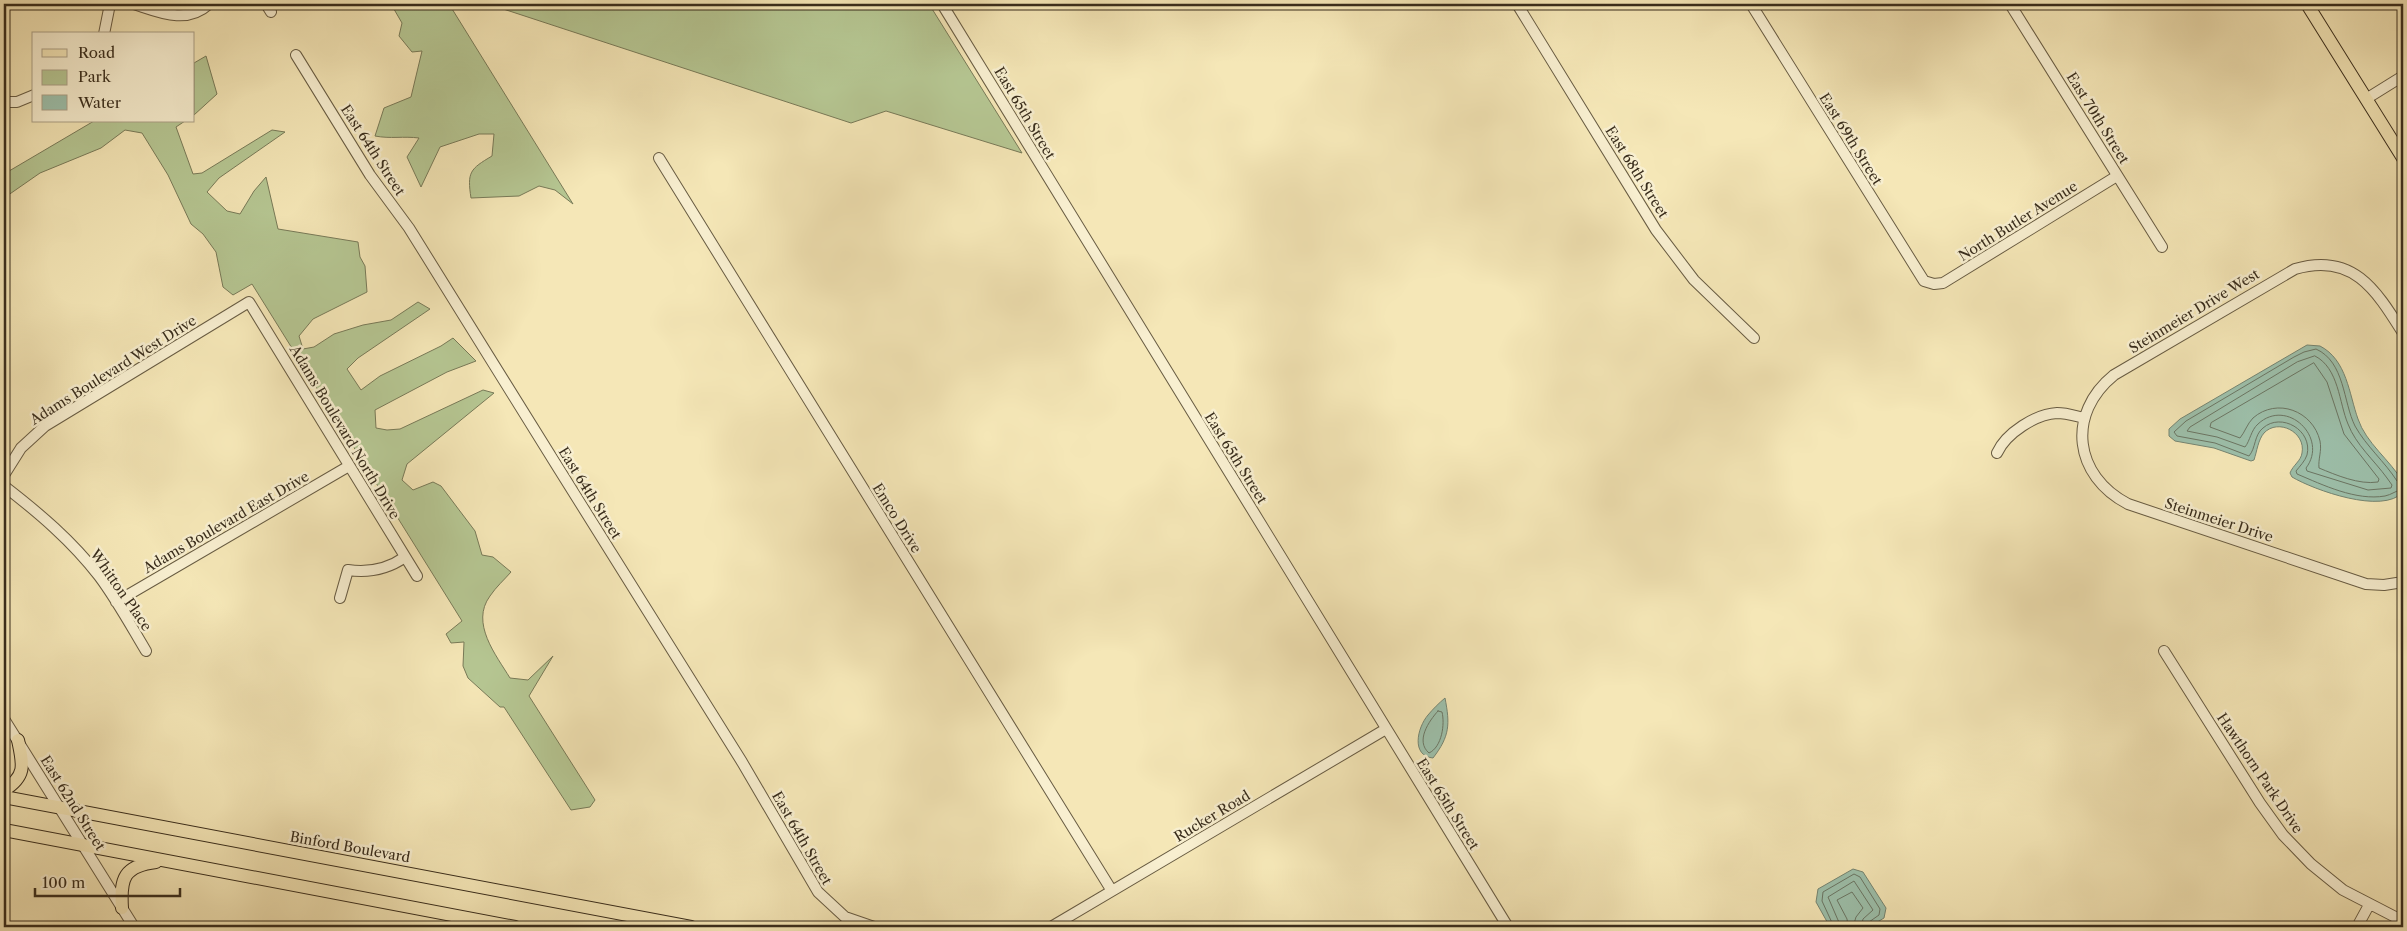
<svg xmlns="http://www.w3.org/2000/svg" width="2407" height="931" viewBox="0 0 2407 931" font-family="'Libre Caslon Text',serif">
	<style>
		.green { fill: #b6c793; stroke: #787a58 }
		.water { fill: #9dc0ab; stroke: #758572 }
		.lines { fill: none; stroke-linecap: round; stroke-linejoin: round }
		.shore { stroke: #6b7664; stroke-width: 1 }
		.minor-casing { stroke: #685c43; stroke-width: 12 }
		.major-casing { stroke: #392d1c; stroke-width: 14 }
		.minor { stroke: #f8efd0; stroke-width: 10 }
		.major { stroke: #f5e7b7; stroke-width: 12 }
		.labels { text-anchor: middle; stroke-width: 5; stroke-linejoin: round; paint-order: stroke }
		.street-label { font-size: 14px; fill: #392d1c; stroke: #f8efd0 }
	</style>
	<rect width="100%" height="100%" fill="#f5e7b7"/>
	<filter id="stains"><feTurbulence type="fractalNoise" baseFrequency=".004" numOctaves="4"/><feColorMatrix values="0 0 0 0 .2 0 0 0 0 .09 0 0 0 0 .02 0 0 0 .5 -.17"/></filter>
	<radialGradient id="worn" r=".72"><stop offset=".6" stop-color="#630" stop-opacity="0"/><stop offset="1" stop-color="#630" stop-opacity=".3"/></radialGradient>
	<!-- green -->
	<path class="green" d="M391 4H449L573 204 555 190 539 186 519 196 471 198C467 172 470 169 492 156L494 134H479L440 147 421 187 407 157 419 138C404 136 390 139 375 136L384 108 411 97 422 51 412 52 399 36 402 23Z
		M488 4H929L1022 153 886 111 851 123Z
		M206 56 217 94 194 115V63Z
		M94 121H185L176 127 193 174 202 173 272 130 285 132 219 178 207 192 227 211 240 214 254 191 266 177 278 229 358 242 360 257 365 266 367 292 313 319 299 336 303 349 314 347 334 334 363 325 391 320 418 302 430 309 358 358 347 369 361 390 380 376 441 346 453 338 476 361 447 372 375 410 376 428 387 430 400 429 483 390 494 393 407 464 402 480 413 490 433 482 441 486 475 531 482 555 493 557 511 572C504 580 496 587 490 596 470 623 496 655 510 678L528 680 553 656 529 696 595 800 590 807 571 810 504 707H500L468 678 463 666 464 642 451 643 446 634 462 621 252 284 233 295 223 287 216 252 203 234 191 224 168 175 142 133 125 130 101 148 40 173 4 198V174Z"/>
	<!-- water -->
	<path class="water" d="M2307 345 2320 346C2347 360 2349 394 2358 419 2366 443 2390 460 2403 482V492C2383 515 2314 490 2292 477L2290 473C2293 465 2301 461 2302 453 2306 432 2278 418 2264 433 2258 440 2257 451 2254 460L2251 461 2214 448 2175 441 2169 436V429L2180 419Z
		M1445 698C1450 724 1450 736 1433 758 1411 756 1417 728 1428 715 1433 709 1439 703 1445 698Z
		M1853 869 1863 872 1886 908 1884 918 1869 927H1830L1816 902 1818 889Z"/>
	<g class="lines">
		<!-- shore -->
		<path class="shore" d="M2315 356C2339 368 2339 403 2348 424 2356 445 2374 460 2387 478L2392 485 2391 488 2368 490 2307 471 2306 468C2329 438 2287 397 2258 424 2251 430 2250 441 2245 447L2217 437 2187 431 2190 427 2297 362Z
			M2314 363 2327 382 2344 434 2379 479 2378 482C2359 485 2336 475 2319 468 2318 459 2322 451 2320 441 2313 411 2277 397 2253 418 2247 424 2245 432 2240 438L2210 427 2211 423Z
			M2403 483 2397 481C2385 462 2366 446 2355 426 2343 402 2345 362 2316 349L2304 352 2294 357 2186 421 2174 432 2177 436 2215 443 2249 456C2256 448 2254 435 2263 428 2281 412 2313 430 2307 455 2305 461 2300 466 2296 471L2297 474C2323 485 2356 501 2385 496 2391 495 2397 490 2403 489
			M1438 711 1442 712C1445 724 1442 747 1429 753 1415 741 1429 721 1438 711Z
			M1834 927 1822 901 1823 892 1854 874 1860 877 1880 909 1879 915 1869 922 1867 927
			M1841 927 1828 897 1854 881 1873 910 1863 919 1861 927
			M1848 927 1847 919 1837 900 1852 892 1863 908 1856 917 1853 927"/>
		<!-- minor casing -->
		<g class="minor-casing">
			<path id="minor" d="M134 4C159 12 186 25 209 4
				M266 4 271 12
				M942 4 1508 927
				M1517 4 1656 230 1694 280 1754 338
				M1751 4 1924 281 1934 284 1943 283 2117 176
				M2010 4 2162 247
				M104 34 110 4
				M296 55 370 175 409 228 557 466 742 762 818 892 845 917 874 927
				M2366 99 2403 76
				M4 102H17L34 95
				M659 158 1112 891
				M2403 333C2376 290 2353 252 2295 269L2114 375C2066 414 2074 476 2128 504L2366 584 2384 585 2403 582
				M1997 453C2006 433 2036 414 2057 413 2067 413 2075 416 2084 418
				M4 475 21 448 45 426 249 302 417 576
				M4 486C39 513 72 541 99 576 117 600 131 626 146 651
				M340 598 348 570C369 573 388 569 405 557
				M116 602 349 466
				M2164 651 2260 803 2283 835 2311 864 2343 890 2403 921
				M4 719 134 927
				M1051 927 1386 729
				M2357 927 2369 905"/>
		</g>
		<!-- major casing -->
		<g class="major-casing">
			<path id="major" d="M2307 4 2403 158
				M4 790C27 776 23 764 18 740
				M4 797 691 927
				M4 830 515 927
				M122 908C120 878 124 866 156 862"/>
		</g>
		<!-- minor -->
		<use href="#minor" class="minor"/>
		<!-- major -->
		<use href="#major" class="major"/>
	</g>
	<g class="labels">
		<!-- street labels -->
		<g class="street-label">
			<text transform="translate(1025 113) rotate(59)" y="5">East 65th Street</text>
			<text transform="translate(2098 118) rotate(58)" y="5">East 70th Street</text>
			<text transform="translate(1851 139) rotate(58)" y="5">East 69th Street</text>
			<text transform="translate(373 150) rotate(57)" y="5">East 64th Street</text>
			<text transform="translate(1637 172) rotate(58)" y="5">East 68th Street</text>
			<text transform="translate(2018 221) rotate(-32)" y="5">North Butler Avenue</text>
			<text transform="translate(2194 311) rotate(-31)" y="5">Steinmeier Drive West</text>
			<text transform="translate(113 370) rotate(-32)" y="5">Adams Boulevard West Drive</text>
			<text transform="translate(345 432) rotate(59)" y="5">Adams Boulevard North Drive</text>
			<text transform="translate(1236 458) rotate(58)" y="5">East 65th Street</text>
			<text transform="translate(590 493) rotate(58)" y="5">East 64th Street</text>
			<text transform="translate(897 518) rotate(58)" y="5">Emco Drive</text>
			<text transform="translate(2219 520) rotate(18)" y="5">Steinmeier Drive</text>
			<text transform="translate(226 522) rotate(-30)" y="5">Adams Boulevard East Drive</text>
			<text transform="translate(121 590) rotate(55)" y="5">Whitton Place</text>
			<text transform="translate(2260 773) rotate(56)" y="5">Hawthorn Park Drive</text>
			<text transform="translate(73 803) rotate(58)" y="5">East 62nd Street</text>
			<text transform="translate(1448 804) rotate(58)" y="5">East 65th Street</text>
			<text transform="translate(1212 816) rotate(-31)" y="5">Rucker Road</text>
			<text transform="translate(802 838) rotate(60)" y="5">East 64th Street</text>
			<text transform="translate(350 847) rotate(10)" y="5">Binford Boulevard</text>
		</g>
	</g>
	<!-- margin -->
	<rect width="2407" height="931" fill="none" stroke="#f5e7b7" stroke-width="20"/>
	<rect x="5" y="5" width="2397" height="921" fill="none" stroke="#392d1c" stroke-width="2.5"/>
	<rect x="10" y="10" width="2387" height="911" fill="none" stroke="#392d1c"/>
	<!-- legend -->
	<rect x="32" y="32" width="162" height="90" fill="#f8efd0" stroke="#aca188"/>
	<rect x="42" y="49" width="25" height="8" fill="#f5e7b7" stroke="#aca188"/>
	<text x="78" y="58" font-size="15" fill="#392d1c">Road</text>
	<rect x="42" y="70" width="25" height="15" fill="#b6c793" stroke="#aca188"/>
	<text x="78" y="82" font-size="15" fill="#392d1c">Park</text>
	<rect x="42" y="95" width="25" height="15" fill="#9dc0ab" stroke="#aca188"/>
	<text x="78" y="108" font-size="15" fill="#392d1c">Water</text>
	<!-- scale -->
	<path d="M35 888v8h145v-8" fill="none" stroke="#392d1c" stroke-width="2.5"/>
	<text x="42" y="888" font-size="15" fill="#392d1c" stroke="#f8efd0" stroke-width="4" paint-order="stroke">100 m</text>
	<rect width="100%" height="100%" filter="url(#stains)"/>
	<rect width="100%" height="100%" fill="url(#worn)"/>
</svg>
